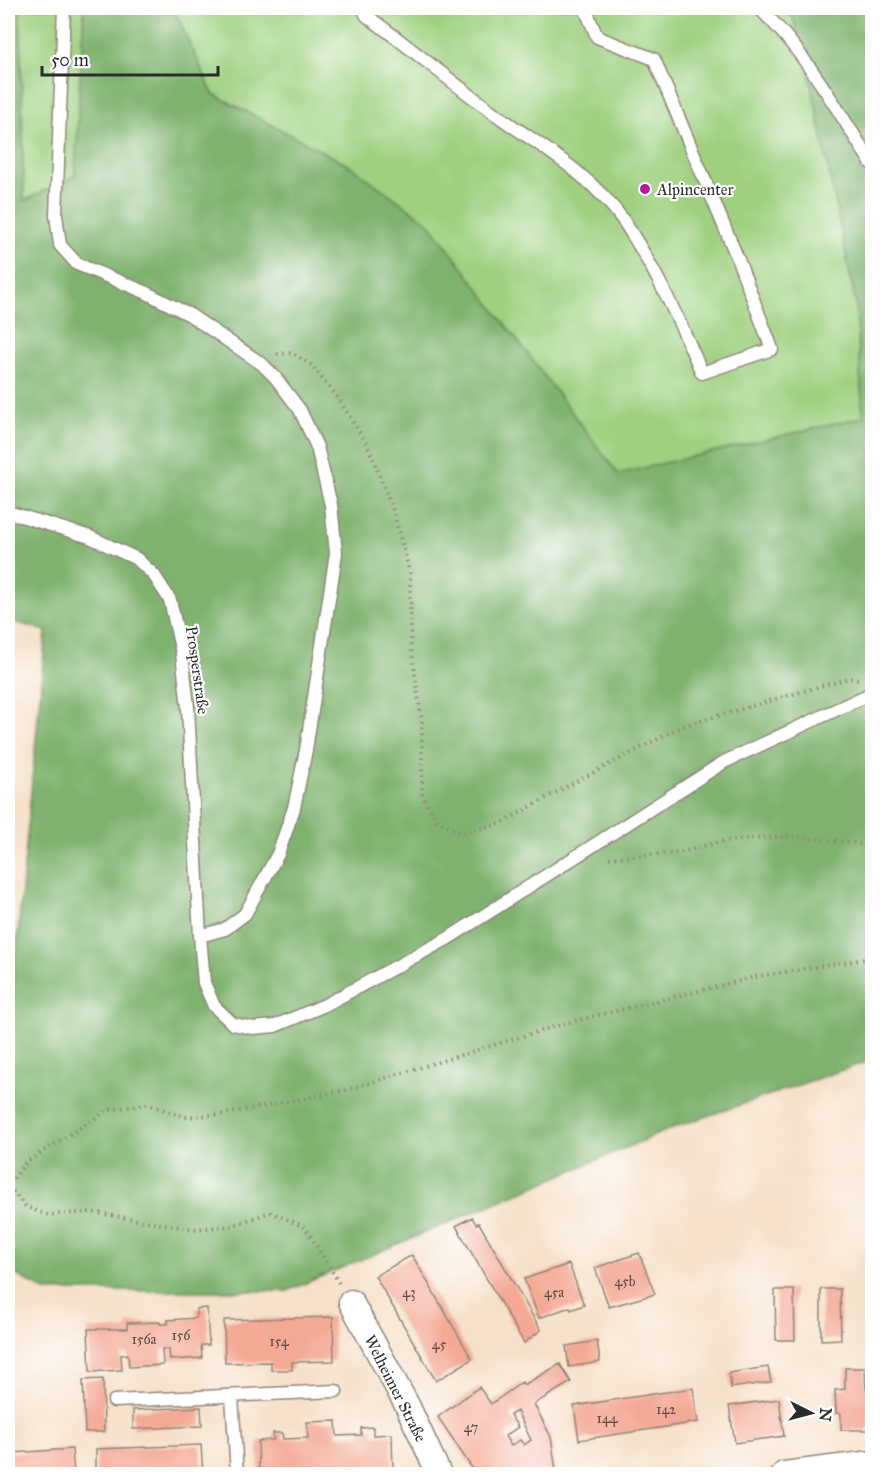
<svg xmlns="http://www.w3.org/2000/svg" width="880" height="1482" viewBox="0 0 880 1482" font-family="'IM FELL Great Primer',serif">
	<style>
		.green { fill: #9fd080; stroke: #657e56; stroke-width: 1.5 }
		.forest { fill: #7fb26e; stroke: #556e4c; stroke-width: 1.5 }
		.building { fill: #f4a995; fill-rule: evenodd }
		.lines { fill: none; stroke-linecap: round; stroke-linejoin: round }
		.lane-casing { stroke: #90867a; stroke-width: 15 }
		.street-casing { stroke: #90867a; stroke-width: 27 }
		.path { stroke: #90867a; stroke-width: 4; stroke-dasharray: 1.5 4.5; stroke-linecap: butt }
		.lane { stroke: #fff; stroke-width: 12 }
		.street { stroke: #fff; stroke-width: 24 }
		.poi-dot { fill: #b5179e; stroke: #fff; stroke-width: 2 }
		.labels { text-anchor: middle; stroke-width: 4.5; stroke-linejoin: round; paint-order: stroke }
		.number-label { font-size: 14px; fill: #5d4a46 }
		.poi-label { font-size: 16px; fill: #2b2b2b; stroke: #fff; text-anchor: start }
		.street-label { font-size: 16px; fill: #2b2b2b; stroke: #fff }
	</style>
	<rect width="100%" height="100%" fill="#fff"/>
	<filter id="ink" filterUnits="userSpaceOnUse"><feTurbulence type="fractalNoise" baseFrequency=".0167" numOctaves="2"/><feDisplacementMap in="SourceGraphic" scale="12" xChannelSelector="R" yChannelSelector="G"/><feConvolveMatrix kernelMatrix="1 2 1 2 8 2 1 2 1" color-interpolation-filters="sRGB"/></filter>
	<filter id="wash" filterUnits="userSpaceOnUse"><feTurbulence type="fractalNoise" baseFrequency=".008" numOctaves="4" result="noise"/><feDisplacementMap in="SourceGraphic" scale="24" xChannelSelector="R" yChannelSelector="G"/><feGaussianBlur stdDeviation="1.35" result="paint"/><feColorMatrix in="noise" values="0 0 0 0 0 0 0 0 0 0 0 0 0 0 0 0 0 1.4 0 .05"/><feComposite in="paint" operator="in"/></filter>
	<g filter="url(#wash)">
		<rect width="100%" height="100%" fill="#f6e1ca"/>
		<!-- green -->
		<path class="green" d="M20 8H84L75 177 24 201Z
			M173 8H790L808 67 856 304 863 417 618 474 429 223 350 166 213 94Z"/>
		<!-- forest -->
		<path class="forest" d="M8 8H20L24 201 75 176 84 8H173L213 94 350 166 429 223 618 474 863 417 856 304 808 67 790 8H872V1060L675 1127 287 1291H45L8 1270V1039L46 631 8 620Z"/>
		<g id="blocks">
			<!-- building -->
			<path class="building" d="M472 1217 476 1224 479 1223 541 1330 524 1343 456 1226Z
				M639 1253 655 1294 609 1307 595 1268Z
				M412 1255 472 1359 436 1381 375 1276Z
				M569 1264 584 1305 571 1310 570 1307 539 1318 524 1279Z
				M821 1289H840L841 1339 821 1340Z
				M775 1290H794L795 1340H776Z
				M207 1308 209 1345H201L202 1358 170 1360 169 1349H162L163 1365 129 1367 128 1354 121 1355 122 1370 90 1372 88 1329H127V1323L160 1322V1324H168V1320L196 1318V1309Z
				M333 1317 334 1361 292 1362V1370H271V1362L225 1363 224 1320Z
				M597 1341 600 1362 569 1367 566 1346Z
				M560 1364 571 1382 534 1404 551 1437 556 1471 540 1474H476L438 1417 479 1387 491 1404 522 1382 524 1385ZM517 1411 531 1440 524 1445 520 1440 511 1446 505 1436 518 1427 510 1415Z
				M768 1367 771 1382 731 1388 729 1373Z
				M845 1368H865L866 1389H872V1413H869V1430H841V1414L836 1413 835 1390 845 1389Z
				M103 1379 104 1432H85L83 1380Z
				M693 1388 698 1422 579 1440 574 1406Z
				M779 1399 784 1436 735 1443 729 1406Z
				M201 1407 202 1426 133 1429V1410Z
				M336 1421 337 1436 361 1435V1428L373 1427V1435L392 1434 393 1474H259L258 1441 273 1440V1433H282L283 1439 308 1438 307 1422Z
				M201 1445 203 1474H96V1449Z
				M72 1449 74 1474H13L11 1453Z"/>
		</g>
	</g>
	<g filter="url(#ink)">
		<use href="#blocks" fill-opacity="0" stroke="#90867a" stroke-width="1.5"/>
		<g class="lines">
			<!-- lane casing -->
			<g class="lane-casing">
				<path id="lane" d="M64 8 56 215 60 245 77 264 145 292 190 315 262 364 275 377 300 410 317 447 331 505 336 553 306 750 294 808 278 854 245 914 225 929 200 936 204 983 214 1006 233 1024 253 1028 275 1026 325 1005 447 939 724 762 872 693
					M363 8 367 16C407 45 444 76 483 105 532 142 590 171 625 223 656 270 680 322 702 373L772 349 737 257 654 59 597 37 585 8
					M759 8C805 51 838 111 872 164
					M8 512 90 537 137 559 154 575 170 600 182 653 188 708 200 936
					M232 1396 237 1474
					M114 1401 336 1391"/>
			</g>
			<!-- street casing -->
			<g class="street-casing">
				<path id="street" d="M351 1302 408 1407 439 1474
					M784 1474 872 1463"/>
			</g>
			<!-- path -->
			<path class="path" d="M277 354 292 353 311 365 340 401 368 446 394 513 410 574 411 646 422 723V796L437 820 460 833 500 824 560 790 683 726 849 678 860 679
				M609 858 682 852 723 841 790 836 872 845
				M339 1283 305 1227 270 1212 231 1226 193 1229 91 1212 48 1215 26 1207 8 1186 26 1162 108 1110 147 1104 185 1117 225 1114 346 1090 566 1023 760 976 872 958"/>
			<!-- lane -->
			<use href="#lane" class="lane"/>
			<!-- street -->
			<use href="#street" class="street"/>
		</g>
	</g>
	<!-- markers -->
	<circle class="poi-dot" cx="645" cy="189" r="6"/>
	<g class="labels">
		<!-- number labels -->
		<g class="number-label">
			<text x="625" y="1286">45b</text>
			<text x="409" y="1297">43</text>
			<text x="554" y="1297">45a</text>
			<text x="181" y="1340">156</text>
			<text x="144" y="1344">156a</text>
			<text x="279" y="1346">154</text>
			<text x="439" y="1349">45</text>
			<text x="666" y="1414">142</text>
			<text x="607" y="1423">144</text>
			<text x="471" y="1432">47</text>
		</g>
		<!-- poi labels -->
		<g class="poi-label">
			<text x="657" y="195">Alpincenter</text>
		</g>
		<!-- street labels -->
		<g class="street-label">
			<text transform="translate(198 670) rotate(82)" y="6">Prosperstraße</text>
			<text transform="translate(396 1388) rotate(63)" y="6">Welheimer Straße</text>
		</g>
	</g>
	<!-- margin -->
	<rect width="880" height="1482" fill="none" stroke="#fff" stroke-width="30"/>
	<!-- north arrow -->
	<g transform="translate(811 1413) rotate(96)" stroke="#ffffff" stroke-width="4.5" paint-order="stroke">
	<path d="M0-4.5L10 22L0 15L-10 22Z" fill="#2b2b2b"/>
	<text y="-9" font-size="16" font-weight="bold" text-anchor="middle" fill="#2b2b2b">N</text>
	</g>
	<!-- scale -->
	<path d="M42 66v9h176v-9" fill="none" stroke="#2b2b2b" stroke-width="3"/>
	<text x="51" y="66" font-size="18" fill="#2b2b2b" stroke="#ffffff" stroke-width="4.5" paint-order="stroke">50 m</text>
</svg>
